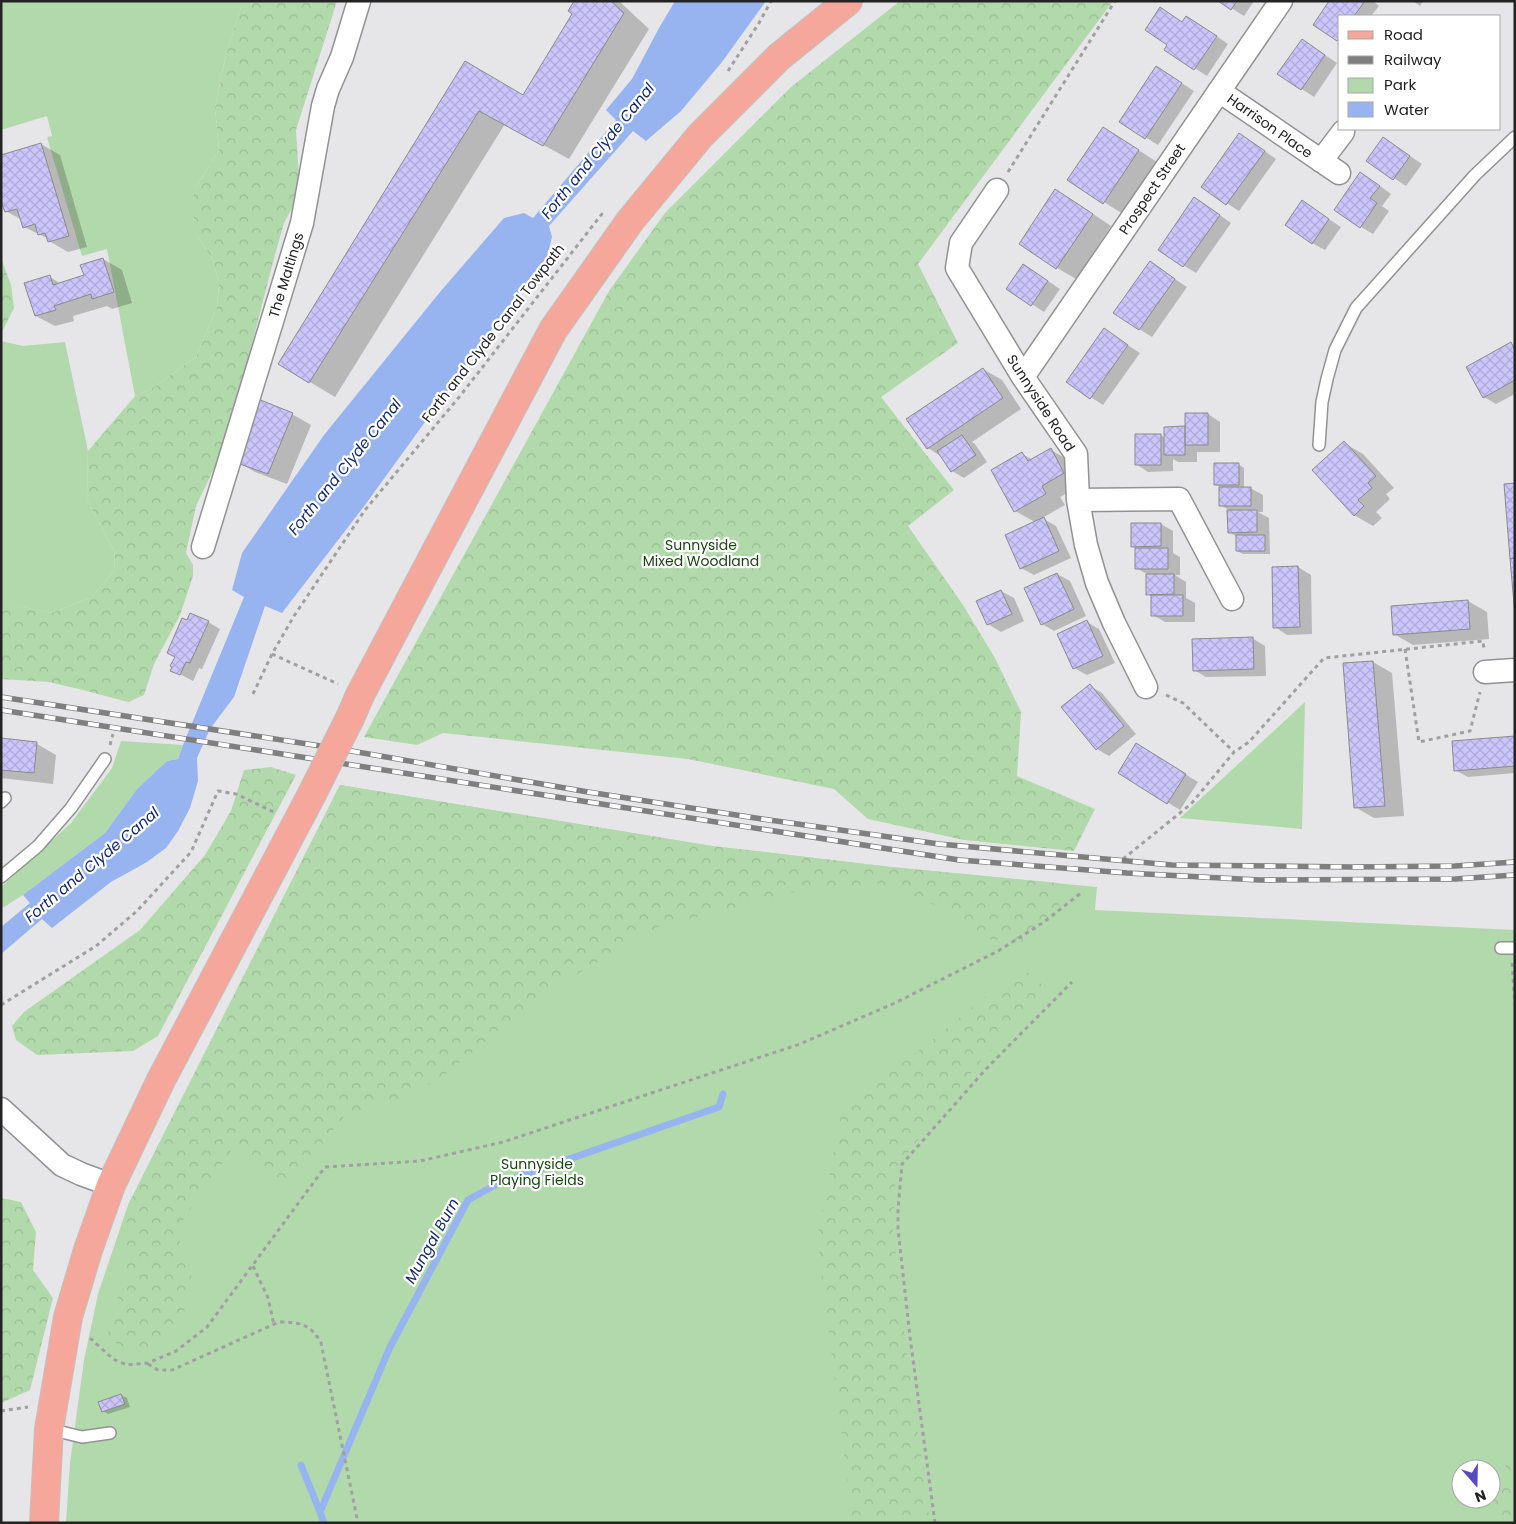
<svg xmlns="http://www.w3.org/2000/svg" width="1516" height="1524" viewBox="0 0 1516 1524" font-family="Poppins,sans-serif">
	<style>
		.green { fill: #b2d9ab; fill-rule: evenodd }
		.forest { fill: url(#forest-crowns) }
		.water { fill: #97b4f1 }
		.shadow { fill: #0003 }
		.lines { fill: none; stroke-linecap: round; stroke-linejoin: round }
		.stream { stroke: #97b4f1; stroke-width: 7 }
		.building { fill: url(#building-cross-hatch); stroke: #8b8a8c }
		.lane-casing { stroke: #929293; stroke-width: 14 }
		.street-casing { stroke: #929293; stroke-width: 25 }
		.primary-casing { stroke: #c1c1c1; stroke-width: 30 }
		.path { stroke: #a0a0a1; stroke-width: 3; stroke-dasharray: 4 4; stroke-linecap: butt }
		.lane { stroke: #fff; stroke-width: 11 }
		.street { stroke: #fff; stroke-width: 22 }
		.primary { stroke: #f5a79b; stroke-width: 28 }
		.rail-casing { stroke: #7f7f80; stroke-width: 5.5 }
		.rail { stroke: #fff; stroke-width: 4; stroke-dasharray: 11; stroke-linecap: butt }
		.primary-bridge-casing { stroke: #c1c1c1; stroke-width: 30; stroke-linecap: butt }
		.primary-bridge { stroke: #f5a79b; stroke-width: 28 }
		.labels { text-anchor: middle; stroke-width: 4.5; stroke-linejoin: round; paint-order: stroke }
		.street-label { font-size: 14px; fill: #232323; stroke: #fff }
		.park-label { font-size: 14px; fill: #17470f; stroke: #fff }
		.water-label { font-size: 15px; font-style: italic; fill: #112a70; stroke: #fff }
	</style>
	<defs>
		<pattern id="forest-crowns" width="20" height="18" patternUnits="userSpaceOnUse" patternTransform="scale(1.25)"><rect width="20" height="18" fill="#b2d9ab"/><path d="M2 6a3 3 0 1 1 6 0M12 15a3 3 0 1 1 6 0" fill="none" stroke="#99ba93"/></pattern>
		<pattern id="building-cross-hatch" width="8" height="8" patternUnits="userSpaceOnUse" patternTransform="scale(1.25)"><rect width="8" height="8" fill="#ccc5fc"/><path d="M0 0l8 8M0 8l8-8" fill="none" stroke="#afa9d8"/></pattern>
	</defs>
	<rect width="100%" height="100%" fill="#e6e6e8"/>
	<!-- green -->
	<path class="green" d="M1 1H241V7L225 59 215 108 219 150 195 189 197 236 213 260 219 284 217 307 196 357 154 387 135 396 107 249 82 256 47 137 52 136 47 116 1 130Z
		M1 341 23 346 65 342 88 451 87 500 115 552 114 571 92 597 51 613 9 604 1 596Z
		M1305 702 1302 829 1180 818Z
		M121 741 183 745 178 759 167 761 137 789 105 833 23 895 4 907 1 906V887L71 823 112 768Z
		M340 785 712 846 891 867 1097 887 1095 910 1515 930V1523H66L70 1463 84 1360 98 1294 128 1205ZM1461 1469H1491V1499H1461Z"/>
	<!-- forest -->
	<path class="forest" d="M241 1H337L296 130 300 193 284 223 273 262 243 379 221 454 196 506 186 553 193 565V576L180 615 154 664 144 695 128 702 83 690 49 682 1 679V596L10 604 51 613 92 597 114 571 115 552 87 500 88 451 135 396 154 387 196 357 217 307 219 284 213 260 197 236 192 206 195 189 219 150 215 108 225 59 241 7Z
		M900 1H1113L918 264 958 343 881 397 954 490 908 526 963 605 995 658 1021 712 1017 776 1095 809 1074 851 964 840 868 819 834 789 688 759 443 733 417 745 364 737 609 291 665 213 791 87Z
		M1 258 11 285 14 308 1 334Z
		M271 767 296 775 158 1036 133 1051 37 1055 16 1040 12 1026 24 1012 140 930 205 855 231 811 244 770Z
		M340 785 712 846 891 867 1058 883 1060 904 1049 928 1022 941 978 939 935 905 876 883 799 891 658 927 543 994 441 1078 402 1098 345 1115 288 1186 237 1142 176 1230 195 1288 173 1335 140 1354 106 1339 125 1272 128 1205Z
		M1022 967 1049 991 979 1063 896 1168 893 1230 905 1337 930 1523H853L817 1239 842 1110 935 1038Z
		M1 1198 21 1202 36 1232 33 1270 53 1298 30 1390 1 1403Z
		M1515 1441V1523H1483Z"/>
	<!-- water -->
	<path class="water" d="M675 1H766L722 62 681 111 646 141 633 131 549 226 552 237 547 257 498 321 365 505 282 613 265 606 234 697 210 729 197 758 198 781 190 808 178 831 166 848 147 862 111 882 52 928 42 919 1 954V927L30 903 23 895 105 833 137 789 167 761 178 759 183 745 244 597 232 590 242 553 324 435 440 292 504 218 524 213 533 218 616 120 606 110 632 79 659 28Z"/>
	<!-- shadow -->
	<path class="shadow" d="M576 1H619L649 29 569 159 505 124 335 397 280 364 465 63 524 97 574 14Z
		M1220 1H1254L1244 16Z
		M1330 1H1373L1379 6 1371 16H1340V42L1314 24Z
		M1413 1H1423L1420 6Z
		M1173 16 1183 23 1199 24 1228 44 1207 76 1165 49 1168 45Z
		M1302 40 1337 63 1314 97 1279 74Z
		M1169 75 1194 91 1158 145 1121 122Z
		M1104 128 1157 162 1123 214 1069 180Z
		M1383 138 1422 164 1406 186 1368 161Z
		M1252 142 1276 159 1239 211 1202 187Z
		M41 144 60 155 87 247 68 252 49 241V239L24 227 22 220 6 211 4 206 1 205V156Z
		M1373 181 1391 194 1382 206 1389 211 1373 234 1361 227Z
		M1075 202 1111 226 1076 279 1057 268Z
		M1302 202 1341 227 1325 250 1312 243Z
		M1207 206 1231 223 1196 273 1159 250Z
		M103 259 122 270 132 303 112 309 107 306 73 316 74 321 55 326 36 316 50 277 61 284 85 276Z
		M1150 263 1187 287 1152 337 1139 329Z
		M1036 273 1060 289 1044 312 1008 289Z
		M1104 330 1140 353 1103 405 1067 382Z
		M1511 344 1515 346V394L1496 404 1484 397Z
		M983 369 1002 380 1021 409 972 442 975 444 987 462 964 478 952 471 942 457 928 448Z
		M292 414 311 425 287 484 255 472 236 461Z
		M1208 414 1220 422V452H1197V462H1178L1173 459V471L1148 472 1136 464 1161 435 1165 438 1187 427Z
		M1344 443 1363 454 1394 488 1386 494 1390 499 1376 512 1382 518 1373 526 1354 515Z
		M1051 450 1070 461 1083 484 1060 497 1065 505 1042 518 1056 526 1071 558 1034 575 1021 568 1035 522 1015 511 1022 454 1033 460Z
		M1238 464 1244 468V488H1250L1263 495V512H1258L1269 518 1270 554H1243L1237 551V537L1229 532V510L1220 505V487L1216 485Z
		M1161 524 1173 531V553L1180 557V575H1175L1186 582V598L1195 603V622H1165L1153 615V597L1147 594V574L1136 568V549L1132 546Z
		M1298 567 1311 575 1312 634 1287 635 1275 627 1273 568Z
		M1057 574 1070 581 1086 616 1054 631 1042 624Z
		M1001 591 1014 598 1024 621 1001 632 988 624Z
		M1468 601 1487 612 1489 639 1413 645 1394 634Z
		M208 622 220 629 202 669 199 668 193 681 172 670 176 657Z
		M1087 622 1099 629 1115 663 1087 675 1074 668Z
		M1252 638 1265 646 1266 676 1206 677 1194 670Z
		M1373 662 1392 673 1404 816 1374 818 1355 807 1344 664Z
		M1090 686 1102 693 1136 734 1109 756 1097 749Z
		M1515 737V773L1468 777 1455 770Z
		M1 740 37 744 56 755 53 784 1 778Z
		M1149 752 1198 782 1180 810 1120 773Z
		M121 1395 127 1398 130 1407 108 1414 103 1411Z"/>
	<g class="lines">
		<!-- stream -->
		<path class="stream" d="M301 1465 320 1512
			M324 1523 320 1512 390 1347 468 1200 497 1184 719 1107 723 1094"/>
	</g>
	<!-- building -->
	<path class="building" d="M574 1H611L624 13 543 146 479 111 309 383 278 364 465 61 523 95 572 14 568 11Z
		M1218 1H1237L1231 10Z
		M1329 1H1365L1354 16H1340V37L1337 41 1313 25Z
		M1160 7 1182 22 1186 16 1217 36 1194 70 1164 50 1167 45 1145 30Z
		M1302 39 1325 55 1301 90 1277 74Z
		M1156 66 1182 83 1145 139 1119 122Z
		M1103 127 1139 150 1103 204 1067 180Z
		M1239 133 1265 151 1226 205 1201 187Z
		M1383 137 1410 156 1393 180 1366 161Z
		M41 143 69 236 48 242 45 233 38 235 35 224 23 228 17 209 5 212 1 202V155Z
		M1360 172 1380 186 1370 198 1377 203 1360 228 1334 210Z
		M1055 189 1093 214 1056 269 1019 244Z
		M1194 197 1220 215 1183 267 1158 250Z
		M1302 200 1329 219 1312 244 1285 225Z
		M103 258 114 292 92 299 91 294 54 306 56 310 35 316 24 283 50 275 53 285 84 275 80 265Z
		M1150 261 1175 279 1139 330 1113 313Z
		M1023 264 1048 281 1031 306 1006 289Z
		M1104 328 1128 345 1090 399 1066 382Z
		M1511 342 1515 350V380L1483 398 1466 367Z
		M983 368 1003 398 927 449 906 419Z
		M258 399 293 413 268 474 234 462Z
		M1185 413H1208V445H1185Z
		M1185 426V455H1164V427Z
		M1135 434H1161V465H1135Z
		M962 435 976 455 951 472 937 451Z
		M1344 441 1376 476 1368 483 1372 488 1358 500 1364 506 1354 516 1312 470Z
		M1051 448 1064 473 1042 486 1046 494 1014 512 991 470 1022 452 1028 461Z
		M1214 463H1239V485H1214Z
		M1515 483V558L1510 559 1504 484Z
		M1219 487H1251V506H1219Z
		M1227 510H1257V532L1228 533Z
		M1044 517 1059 551 1020 569 1005 535Z
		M1131 523H1161V546L1131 547Z
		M1236 535H1265V551H1236Z
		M1135 548H1168V569H1135Z
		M1515 558V615L1510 559Z
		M1298 566 1300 627 1273 628 1272 567Z
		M1057 573 1074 609 1041 625 1024 588Z
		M1146 574H1174V594L1146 595Z
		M1001 590 1012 614 987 625 976 601Z
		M1151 595H1183V616H1151Z
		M1468 600 1470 629 1393 635 1391 606Z
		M190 613 209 621 190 663 186 662 180 675 170 671 172 667 170 666 175 657 167 653 182 618 187 620Z
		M1087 620 1103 656 1073 669 1057 634Z
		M1253 637 1254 669 1193 671 1192 639Z
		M1373 661 1385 806 1354 808 1343 663Z
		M1090 684 1124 726 1096 750 1061 707Z
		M1515 736V766L1454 771 1452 741Z
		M1 738 37 742 34 773 1 770Z
		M1136 743 1186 774 1167 804 1118 773Z
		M121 1394 125 1404 102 1412 98 1402Z"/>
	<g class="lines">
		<!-- lane casing -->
		<g class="lane-casing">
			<path id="lane" d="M1319 445 1322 402 1327 379 1335 350 1356 308 1475 175 1515 137
				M1 802 5 798
				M1 877 38 846 71 808 105 759
				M1501 948H1515
				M49 1429 82 1437 110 1433"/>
		</g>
		<!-- street casing -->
		<g class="street-casing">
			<path id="street" d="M1219 91 1339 173
				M1321 161 1343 132
				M997 190 961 243 957 268 1023 377 1076 454 1078 500 1086 545 1097 583 1114 623 1146 687
				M1023 377 1281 1
				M1078 500 1179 499 1232 599
				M203 547 302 223 323 106 328 89 342 57 359 1
				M1485 672 1515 670
				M1 1109 62 1165 81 1174 111 1185"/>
		</g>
		<!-- primary casing -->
		<g class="primary-casing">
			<path id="primary" d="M351 716 360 695 553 330 630 221 700 136 779 57 848 1
				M44 1523 49 1429 68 1317 88 1250 111 1185 161 1080 312 794"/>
		</g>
		<!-- path -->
		<path class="path" d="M728 71 759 23 771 1
			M1008 172 1115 1
			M1405 649 1419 742 1470 731 1480 692
			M272 654 338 684
			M253 694 272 654 294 616 365 510 460 396 605 210
			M1166 695 1183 703 1234 752
			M110 745 113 734
			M1123 859 1191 804 1234 752 1249 742 1324 658 1483 641 1484 649
			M1512 963 1515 1007
			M1 1005 96 946 137 911 191 852 218 791 236 794 276 813
			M253 1266 268 1298 274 1325
			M90 1338 113 1359 127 1365 148 1363 176 1351 207 1327 325 1167 420 1161 503 1142 800 1044 895 1003 998 951 1044 922 1081 893
			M148 1364 158 1370H172L279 1322C299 1322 311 1324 321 1343L358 1523
			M1 1411 28 1407
			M935 1523 910 1337 898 1229V1210L902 1164 985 1070 1072 982"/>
		<!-- lane -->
		<use href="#lane" class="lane"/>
		<!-- street -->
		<use href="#street" class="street"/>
		<!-- primary -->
		<use href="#primary" class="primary"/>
		<!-- rail casing -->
		<g class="rail-casing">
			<path id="rail" d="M1 697 340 749 588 792 762 819 939 844 1172 865 1353 867 1455 866 1515 862
				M1 710 959 860 1127 873 1259 880 1455 879 1515 875"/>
		</g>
		<!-- rail -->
		<use href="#rail" class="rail"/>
		<!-- primary-bridge casing -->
		<g class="primary-bridge-casing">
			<path id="primary-bridge" d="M312 794 351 716"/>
		</g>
		<!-- primary-bridge -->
		<use href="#primary-bridge" class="primary-bridge"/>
	</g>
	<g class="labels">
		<!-- street labels -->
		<g class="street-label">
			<text transform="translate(1270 126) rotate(35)" y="5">Harrison Place</text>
			<text transform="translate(1152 189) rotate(-56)" y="5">Prospect Street</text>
			<text transform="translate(286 275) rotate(-73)" y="5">The Maltings</text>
			<text transform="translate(493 333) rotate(-52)" y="5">Forth and Clyde Canal Towpath</text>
			<text transform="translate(1041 403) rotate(57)" y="5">Sunnyside Road</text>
		</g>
		<!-- park labels -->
		<g class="park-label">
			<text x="701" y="550">Sunnyside<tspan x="701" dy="16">Mixed Woodland</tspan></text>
			<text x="537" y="1169">Sunnyside<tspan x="537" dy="16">Playing Fields</tspan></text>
		</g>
		<!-- water labels -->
		<g class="water-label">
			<text transform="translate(598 151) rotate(-51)" y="5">Forth and Clyde Canal</text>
			<text transform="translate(345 467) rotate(-51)" y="5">Forth and Clyde Canal</text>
			<text transform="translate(92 865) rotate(-40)" y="5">Forth and Clyde Canal</text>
			<text transform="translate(432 1241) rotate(-61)" y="5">Mungal Burn</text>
		</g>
	</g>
	<!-- border -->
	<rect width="1516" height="1524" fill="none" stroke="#232323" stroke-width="5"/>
	<!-- legend -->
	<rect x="1338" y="15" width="162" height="115" fill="#ffffff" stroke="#a7a7a7"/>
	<rect x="1348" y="31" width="25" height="8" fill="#f5a79b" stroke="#a7a7a7"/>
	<text x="1384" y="40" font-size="15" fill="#232323">Road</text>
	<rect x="1348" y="56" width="25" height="8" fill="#7f7f80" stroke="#a7a7a7"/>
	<text x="1384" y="65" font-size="15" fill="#232323">Railway</text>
	<rect x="1348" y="78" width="25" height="15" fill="#b2d9ab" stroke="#a7a7a7"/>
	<text x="1384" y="90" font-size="15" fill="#232323">Park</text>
	<rect x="1348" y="102" width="25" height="15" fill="#97b4f1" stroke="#a7a7a7"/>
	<text x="1384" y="115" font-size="15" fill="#232323">Water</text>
	<!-- north arrow -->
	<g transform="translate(1476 1484) rotate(160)"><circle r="24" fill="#ffffff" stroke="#a7a7a7"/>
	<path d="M0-4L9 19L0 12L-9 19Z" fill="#5a49c1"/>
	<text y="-8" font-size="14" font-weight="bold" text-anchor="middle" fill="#232323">N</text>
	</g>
</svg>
